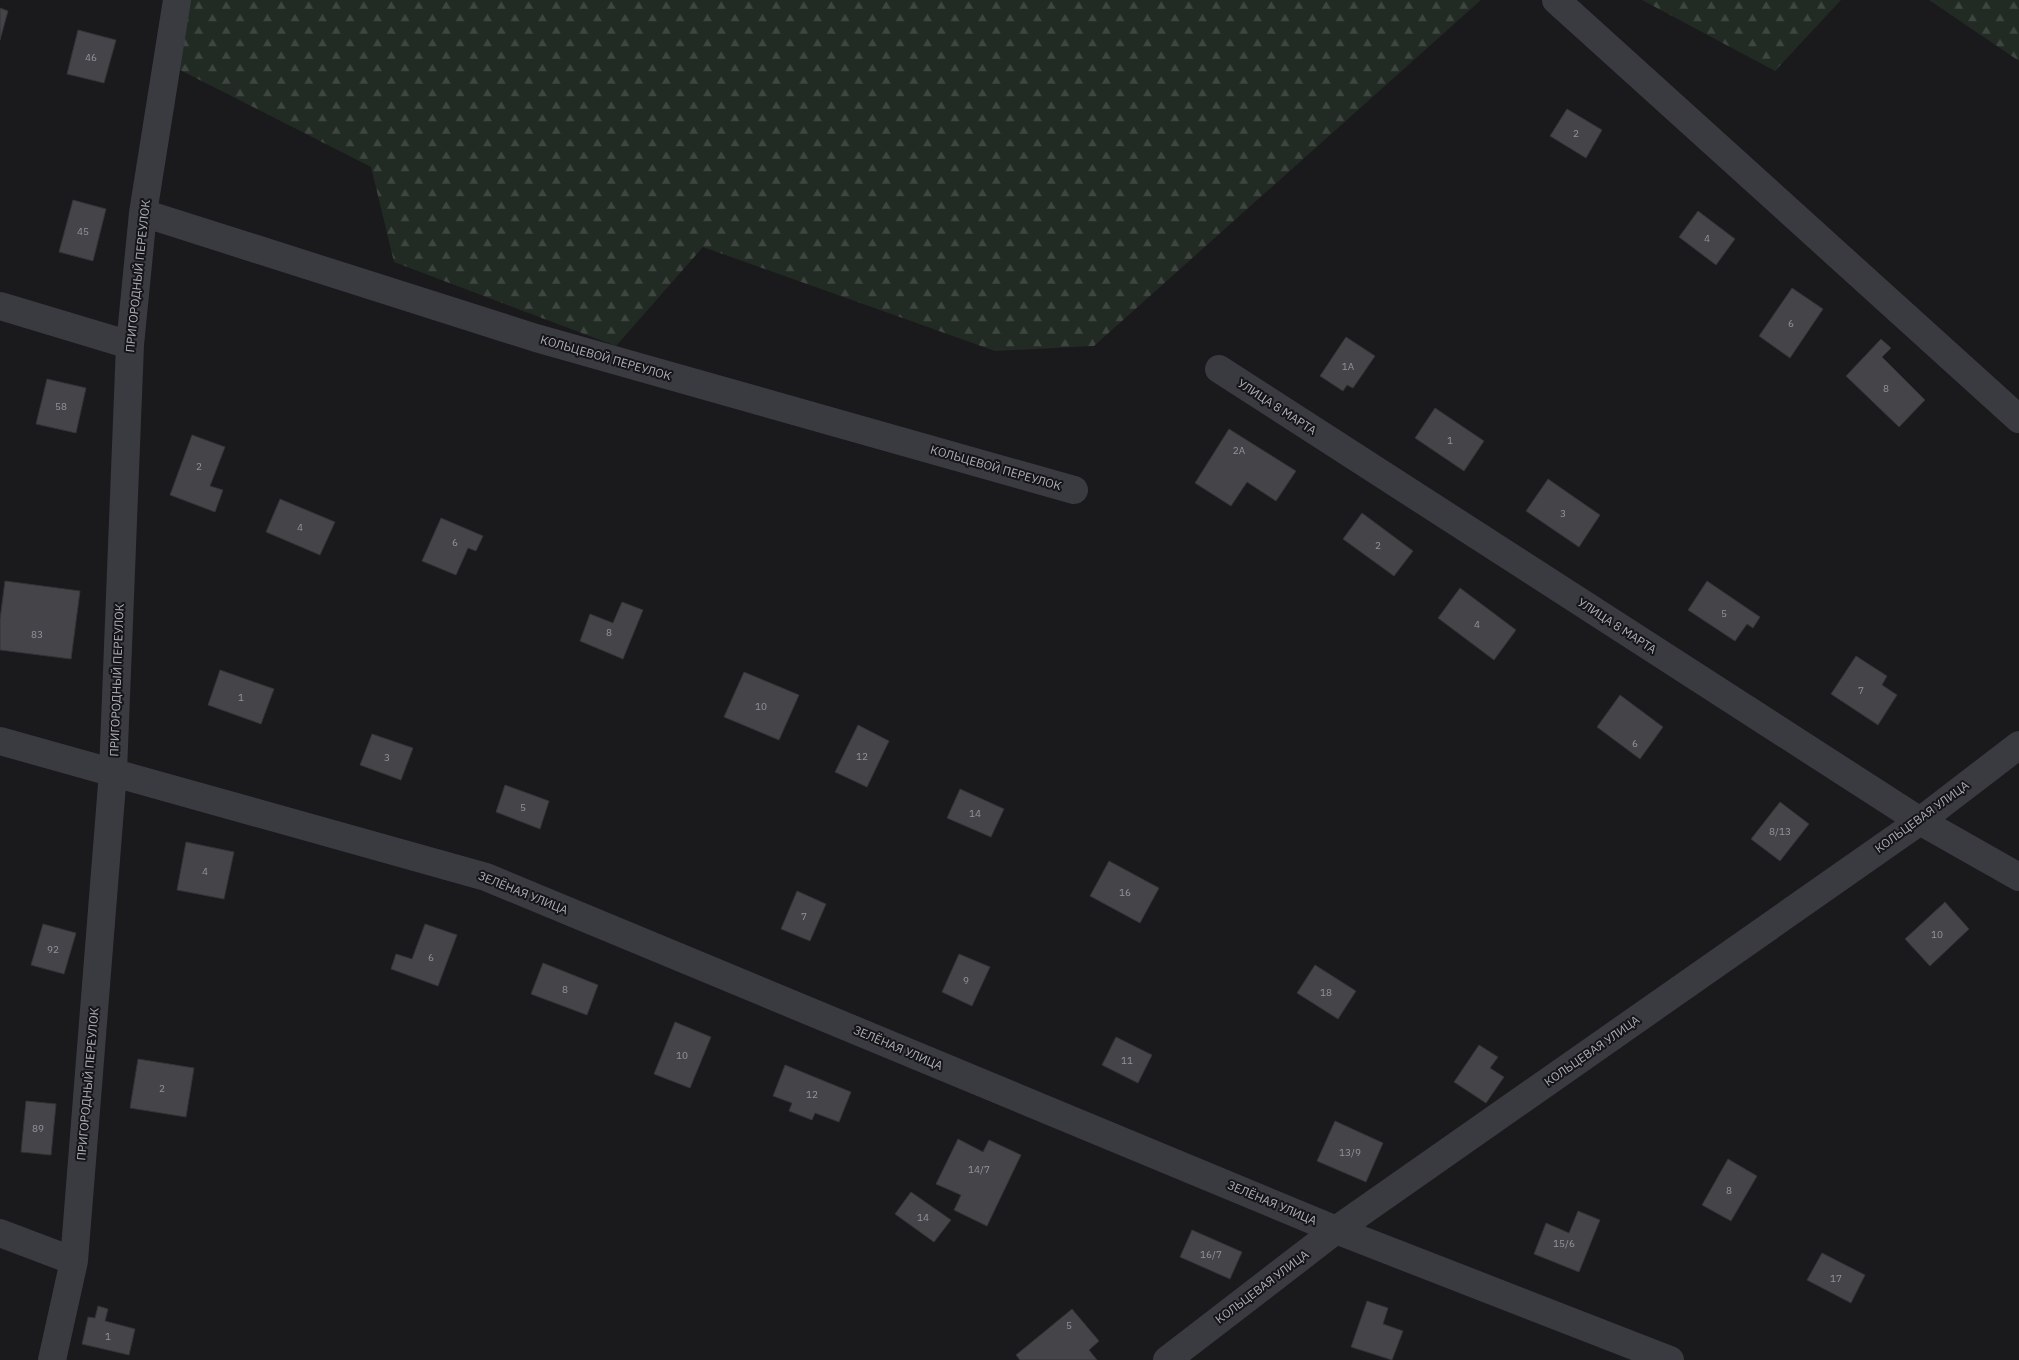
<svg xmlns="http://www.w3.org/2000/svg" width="2019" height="1360" viewBox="0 0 2019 1360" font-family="'IBM Plex Sans',sans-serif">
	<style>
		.forest { fill: url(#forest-firs) }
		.building { fill: #444449; stroke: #343338 }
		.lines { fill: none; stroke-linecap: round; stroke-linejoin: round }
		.minor { stroke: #3a3b41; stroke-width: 28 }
		.labels { text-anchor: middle; stroke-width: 4; stroke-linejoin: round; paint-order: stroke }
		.number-label { font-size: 10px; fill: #92949e }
		.street-label { font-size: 12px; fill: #acafbb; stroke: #151417 }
	</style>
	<defs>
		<pattern id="forest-firs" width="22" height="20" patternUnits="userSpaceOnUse" patternTransform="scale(1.25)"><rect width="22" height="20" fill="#212a23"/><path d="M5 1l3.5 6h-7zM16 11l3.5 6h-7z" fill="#3f4641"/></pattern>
	</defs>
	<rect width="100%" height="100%" fill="#1a191c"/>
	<!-- forest -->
	<path class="forest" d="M178 0H1481L1094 346 995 351 703 247 616 346 394 262 371 167 174 67Z
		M1642 0H1841L1775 71Z
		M1929 0H2019V61Z"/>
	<!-- building -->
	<path class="building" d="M0 8 8 11 0 40Z
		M78 30 116 40 104 83 67 74Z
		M1567 109 1602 130 1586 158 1550 136Z
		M73 200 106 209 93 261 59 252Z
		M1698 211 1735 239 1716 265 1679 237Z
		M1792 288 1823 309 1790 358 1759 336Z
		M1346 337 1375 356 1353 388 1347 385 1343 391 1320 376Z
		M1881 339 1891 348 1882 357 1925 400 1899 427 1846 376Z
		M47 379 86 388 76 433 36 424Z
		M1435 408 1484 441 1464 471 1415 438Z
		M1229 429 1296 471 1276 501 1247 482 1231 506 1195 483Z
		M192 435 225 447 210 486 223 490 215 512 170 495Z
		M1548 479 1600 515 1579 547 1526 511Z
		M280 499 335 522 320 555 266 532Z
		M1362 513 1413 551 1394 576 1343 539Z
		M441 518 483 536 476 551 468 548 456 575 422 561Z
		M5 581 80 591 71 659 0 650V619Z
		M1707 581 1760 617 1753 628 1747 624 1735 641 1688 610Z
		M1460 588 1516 630 1494 660 1438 618Z
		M622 602 643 610 623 659 580 641 590 614 613 623Z
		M1856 656 1887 676 1882 685 1897 695 1878 725 1831 694Z
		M220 670 274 689 261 724 208 705Z
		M744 672 799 695 779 740 724 717Z
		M1620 695 1663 727 1640 759 1597 727Z
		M858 725 889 741 867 787 835 772Z
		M372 734 413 748 401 780 360 765Z
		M505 785 549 801 540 829 496 812Z
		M960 789 1004 809 991 837 947 818Z
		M1780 802 1809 824 1780 861 1751 839Z
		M186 842 234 852 224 899 177 890Z
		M1109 861 1159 888 1140 923 1090 896Z
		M797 891 826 904 810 941 781 929Z
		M1945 902 1969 929 1930 966 1905 939Z
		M43 924 76 933 64 974 31 965Z
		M425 924 457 935 438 986 391 969 396 954 412 959Z
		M959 954 990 967 972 1006 942 992Z
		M543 963 598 985 587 1015 531 994Z
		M1315 965 1356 991 1338 1019 1297 993Z
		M675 1022 711 1037 690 1088 654 1074Z
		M1116 1037 1152 1055 1138 1083 1102 1065Z
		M1479 1045 1498 1057 1490 1068 1504 1077 1486 1103 1454 1082Z
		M138 1059 194 1068 186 1117 130 1108Z
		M785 1065 851 1092 839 1122 815 1113 812 1120 789 1111 792 1103 773 1096Z
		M26 1101 56 1104 51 1155 21 1152Z
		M1335 1121 1383 1143 1366 1182 1317 1161Z
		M958 1139 983 1152 989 1140 1021 1155 987 1226 954 1210 961 1195 936 1184Z
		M1728 1159 1757 1176 1731 1221 1702 1205Z
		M911 1192 951 1220 934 1242 895 1214Z
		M1578 1211 1600 1220 1579 1272 1534 1254 1546 1223 1569 1233Z
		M1192 1230 1242 1252 1230 1279 1180 1257Z
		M1822 1253 1865 1275 1851 1303 1807 1280Z
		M1367 1301 1388 1308 1383 1324 1403 1331 1392 1360 1351 1347Z
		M98 1306 108 1309 105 1321 135 1329 129 1355 82 1344 88 1317 95 1318Z
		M1072 1309 1099 1341 1089 1350 1097 1360H1020L1016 1355Z"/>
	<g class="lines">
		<!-- minor -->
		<path class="minor" d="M1556 0 2019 419
			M143 213 536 338 1074 490
			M0 306 130 345
			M1219 369 1920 821 2019 877
			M0 741 486 877 1336 1230 1670 1360
			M0 1233 74 1261
			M52 1360 74 1261 113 772 130 345 143 213 177 0
			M1167 1360 1336 1230 1920 821 2019 745"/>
	</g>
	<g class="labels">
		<!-- number labels -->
		<g class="number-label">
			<text x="91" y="61">46</text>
			<text x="1576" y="137">2</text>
			<text x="83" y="235">45</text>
			<text x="1707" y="242">4</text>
			<text x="1791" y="327">6</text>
			<text x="1348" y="370">1А</text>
			<text x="1886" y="392">8</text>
			<text x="61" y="410">58</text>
			<text x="1450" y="444">1</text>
			<text x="1239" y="454">2А</text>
			<text x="199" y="470">2</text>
			<text x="1563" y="517">3</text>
			<text x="300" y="531">4</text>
			<text x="455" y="546">6</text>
			<text x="1378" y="549">2</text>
			<text x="1724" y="617">5</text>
			<text x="1477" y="628">4</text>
			<text x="609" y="636">8</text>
			<text x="37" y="638">83</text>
			<text x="1861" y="694">7</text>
			<text x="241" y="701">1</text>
			<text x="761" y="710">10</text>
			<text x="1635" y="747">6</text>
			<text x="862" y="760">12</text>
			<text x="387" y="761">3</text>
			<text x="523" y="811">5</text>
			<text x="975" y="817">14</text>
			<text x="1780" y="835">8/13</text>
			<text x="205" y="875">4</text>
			<text x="1125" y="896">16</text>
			<text x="804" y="920">7</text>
			<text x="1937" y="938">10</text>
			<text x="53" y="953">92</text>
			<text x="431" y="961">6</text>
			<text x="966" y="984">9</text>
			<text x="565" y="993">8</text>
			<text x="1326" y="996">18</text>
			<text x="682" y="1059">10</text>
			<text x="1127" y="1064">11</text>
			<text x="162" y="1092">2</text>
			<text x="812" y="1098">12</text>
			<text x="38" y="1132">89</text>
			<text x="1350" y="1156">13/9</text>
			<text x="979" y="1173">14/7</text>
			<text x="1729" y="1194">8</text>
			<text x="923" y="1221">14</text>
			<text x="1564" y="1247">15/6</text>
			<text x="1211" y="1258">16/7</text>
			<text x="1836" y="1282">17</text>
			<text x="1069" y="1329">5</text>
			<text x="108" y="1340">1</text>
		</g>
		<!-- street labels -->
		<g class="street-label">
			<text transform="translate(138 276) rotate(-84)" y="4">ПРИГОРОДНЫЙ ПЕРЕУЛОК</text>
			<text transform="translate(606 358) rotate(16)" y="4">КОЛЬЦЕВОЙ ПЕРЕУЛОК</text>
			<text transform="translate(1277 407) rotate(33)" y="4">УЛИЦА 8 МАРТА</text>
			<text transform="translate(996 468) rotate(16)" y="4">КОЛЬЦЕВОЙ ПЕРЕУЛОК</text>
			<text transform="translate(1617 626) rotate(33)" y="4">УЛИЦА 8 МАРТА</text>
			<text transform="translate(117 680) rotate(-88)" y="4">ПРИГОРОДНЫЙ ПЕРЕУЛОК</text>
			<text transform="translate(1922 817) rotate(-36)" y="4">КОЛЬЦЕВАЯ УЛИЦА</text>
			<text transform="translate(523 893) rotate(22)" y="4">ЗЕЛЁНАЯ УЛИЦА</text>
			<text transform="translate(898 1048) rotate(23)" y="4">ЗЕЛЁНАЯ УЛИЦА</text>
			<text transform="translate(1592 1051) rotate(-35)" y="4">КОЛЬЦЕВАЯ УЛИЦА</text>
			<text transform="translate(88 1084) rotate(-85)" y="4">ПРИГОРОДНЫЙ ПЕРЕУЛОК</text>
			<text transform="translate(1272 1203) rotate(23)" y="4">ЗЕЛЁНАЯ УЛИЦА</text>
			<text transform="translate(1262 1287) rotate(-37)" y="4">КОЛЬЦЕВАЯ УЛИЦА</text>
		</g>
	</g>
</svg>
